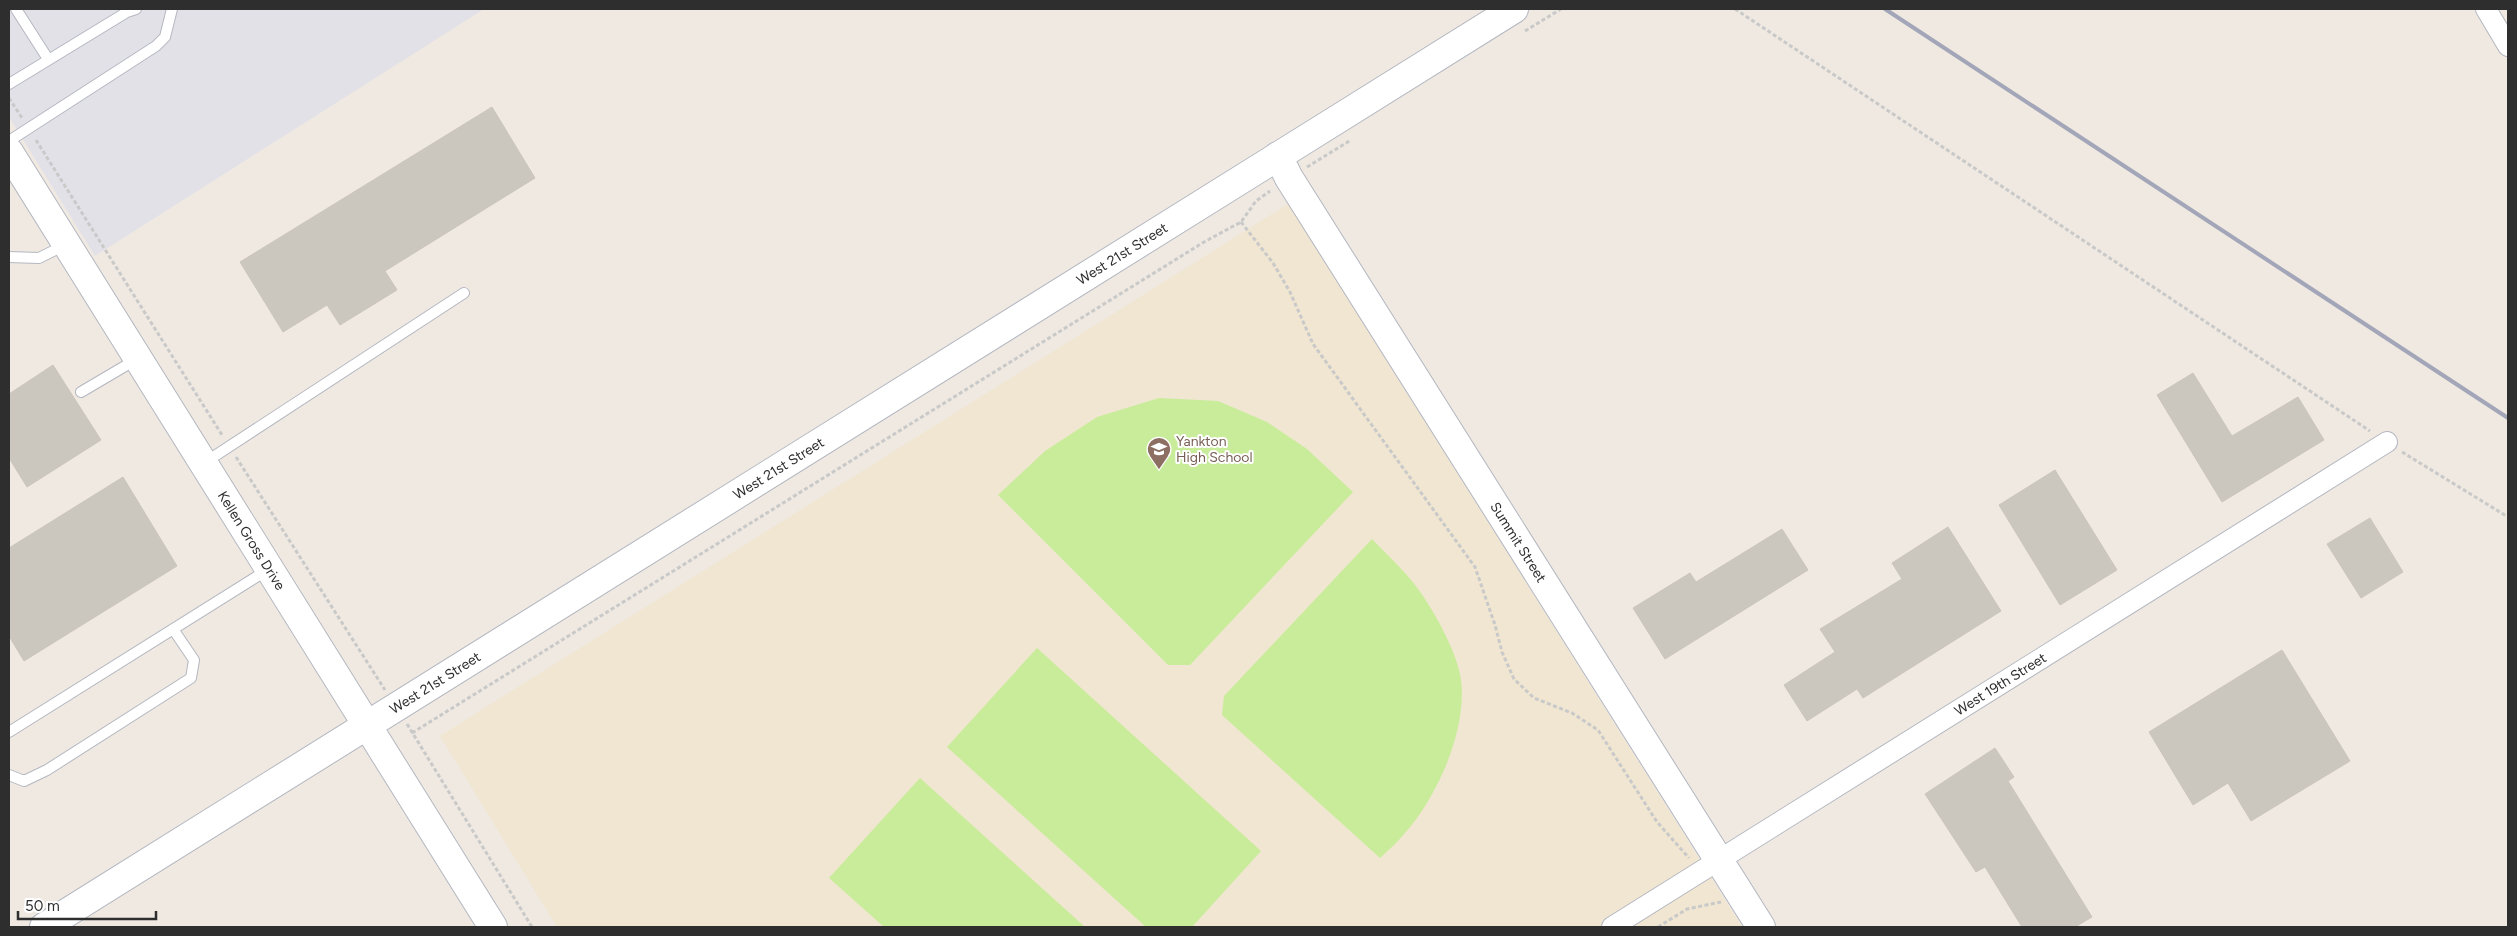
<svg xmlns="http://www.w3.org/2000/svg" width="2517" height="936" viewBox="0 0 2517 936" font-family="Figtree,sans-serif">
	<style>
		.industrial { fill: #e3e1e8 }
		.education { fill: #f0e6d1 }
		.pitch { fill: #c9ec9a }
		.building { fill: #cbc7bf; stroke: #cbc5ba }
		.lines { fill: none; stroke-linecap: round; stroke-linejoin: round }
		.lane-casing { stroke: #b4b7c1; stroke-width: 12 }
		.street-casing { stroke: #b4b7c1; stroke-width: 22 }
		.secondary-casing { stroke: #b4b7c1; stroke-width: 30 }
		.path { stroke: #c9c9c9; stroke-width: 3; stroke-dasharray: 4 2.5; stroke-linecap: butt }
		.lane { stroke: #fff; stroke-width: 10 }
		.street { stroke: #fff; stroke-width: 20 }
		.secondary { stroke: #fff; stroke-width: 28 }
		.rail { stroke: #a3a6b8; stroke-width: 4 }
		.labels { text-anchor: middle; stroke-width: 4; stroke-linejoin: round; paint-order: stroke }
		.street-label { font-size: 14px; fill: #2e2e2e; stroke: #fff }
		.education-label { font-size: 14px; fill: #785e54; stroke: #fff; text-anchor: start }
	</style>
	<rect width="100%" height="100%" fill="#efe9e1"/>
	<!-- industrial -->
	<path class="industrial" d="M9 9H484L95 256 9 117Z"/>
	<!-- education -->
	<path class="education" d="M1288 204 1742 927H557L440 736Z"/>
	<!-- pitch -->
	<path class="pitch" d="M1159 398 1218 401 1267 422 1307 449 1353 492 1190 665H1168L998 495 1045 451 1097 417Z
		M1372 539C1387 555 1405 571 1418 589 1433 609 1455 649 1460 674 1470 724 1438 797 1404 834 1397 843 1388 850 1380 858L1222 715 1224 696Z
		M1037 648 1261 851 1192 927H1146L947 747Z
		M920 778 1085 927H884L829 878Z"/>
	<!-- building -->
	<path class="building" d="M492 107 535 178 385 271 397 290 340 325 327 305 283 332 240 262Z
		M53 365 101 440 27 487 9 458V394Z
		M2193 373 2232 436 2298 397 2324 440 2222 502 2157 395Z
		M2055 470 2117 570 2060 605 1999 505Z
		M123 477 177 566 24 661 9 636V548Z
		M2370 518 2403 572 2361 598 2327 544Z
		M1948 527 2001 611 1863 698 1857 689 1807 721 1784 685 1835 652 1820 629 1902 579 1892 563Z
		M1782 529 1808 570 1665 659 1633 608 1690 573 1696 582Z
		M2282 650 2350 761 2251 821 2228 783 2193 805 2149 732Z
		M1995 748 2014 777 2008 781 2092 917 2075 927H2022L1985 867 1976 872 1925 794Z"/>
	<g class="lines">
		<!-- lane casing -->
		<g class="lane-casing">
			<path id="lane" d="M16 9 48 59
				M9 84 127 12 136 9
				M9 141 156 46 165 37 172 9
				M9 257 39 258 65 245
				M81 392 137 359
				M204 463 464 293
				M9 732 269 569
				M9 775 24 781 47 770 191 678 194 660 173 629"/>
		</g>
		<!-- street casing -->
		<g class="street-casing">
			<g id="street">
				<path d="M2486 9 2508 46"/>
				<path id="s1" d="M1612 927 2387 442"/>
			</g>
		</g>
		<!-- secondary casing -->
		<g class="secondary-casing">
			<g id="secondary">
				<path id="s2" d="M9 152 493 927"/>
				<path id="s3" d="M1278 156 1289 178 1761 927"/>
				<path id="s4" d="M44 927 1514 9"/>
			</g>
		</g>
		<!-- path -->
		<path class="path" d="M1735 9 2370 431
			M1525 31 1561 9
			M9 98 22 118
			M36 140 222 435
			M1307 167 1351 140
			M1241 222 1273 263 1290 292 1313 344 1475 567 1495 625 1502 652 1514 679 1534 698 1572 713 1598 730 1657 822 1689 858
			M2402 452 2508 517
			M236 457 385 690
			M407 724 532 927
			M412 733 1204 242 1241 222 1256 201 1270 191
			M1658 927 1687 909 1721 902"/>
		<!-- lane -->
		<use href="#lane" class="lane"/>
		<!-- street -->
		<use href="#street" class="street"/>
		<!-- secondary -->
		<use href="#secondary" class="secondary"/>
		<!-- rail -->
		<path class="rail" d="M1885 9 2508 418"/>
	</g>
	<!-- icons -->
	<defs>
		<g id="school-pin" transform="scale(1.25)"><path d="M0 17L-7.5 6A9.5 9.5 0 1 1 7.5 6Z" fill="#8d6e63" stroke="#fff"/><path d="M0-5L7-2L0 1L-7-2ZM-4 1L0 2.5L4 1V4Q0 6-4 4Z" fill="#fff"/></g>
	</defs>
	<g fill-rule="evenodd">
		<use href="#school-pin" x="1159" y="449"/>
	</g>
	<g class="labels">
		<!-- street labels -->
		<g class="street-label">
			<text dy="5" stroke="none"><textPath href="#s4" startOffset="1271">West 21st Street</textPath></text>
			<text dy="5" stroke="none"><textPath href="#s4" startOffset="866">West 21st Street</textPath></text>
			<text dy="5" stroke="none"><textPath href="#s2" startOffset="458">Kellen Gross Drive</textPath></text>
			<text dy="5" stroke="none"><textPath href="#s3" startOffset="455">Summit Street</textPath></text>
			<text dy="5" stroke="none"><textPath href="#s4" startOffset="461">West 21st Street</textPath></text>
			<text dy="5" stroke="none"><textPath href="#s1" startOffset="458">West 19th Street</textPath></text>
		</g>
		<!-- education labels -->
		<g class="education-label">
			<text x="1176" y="446">Yankton<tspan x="1176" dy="16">High School</tspan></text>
		</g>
	</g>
	<!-- border -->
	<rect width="2517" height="936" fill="none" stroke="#2e2e2e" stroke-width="20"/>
	<!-- scale -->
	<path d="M18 911v8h138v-8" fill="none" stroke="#2e2e2e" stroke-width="2.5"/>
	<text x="25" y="911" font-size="15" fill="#2e2e2e" stroke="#ffffff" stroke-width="4" paint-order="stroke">50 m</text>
</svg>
